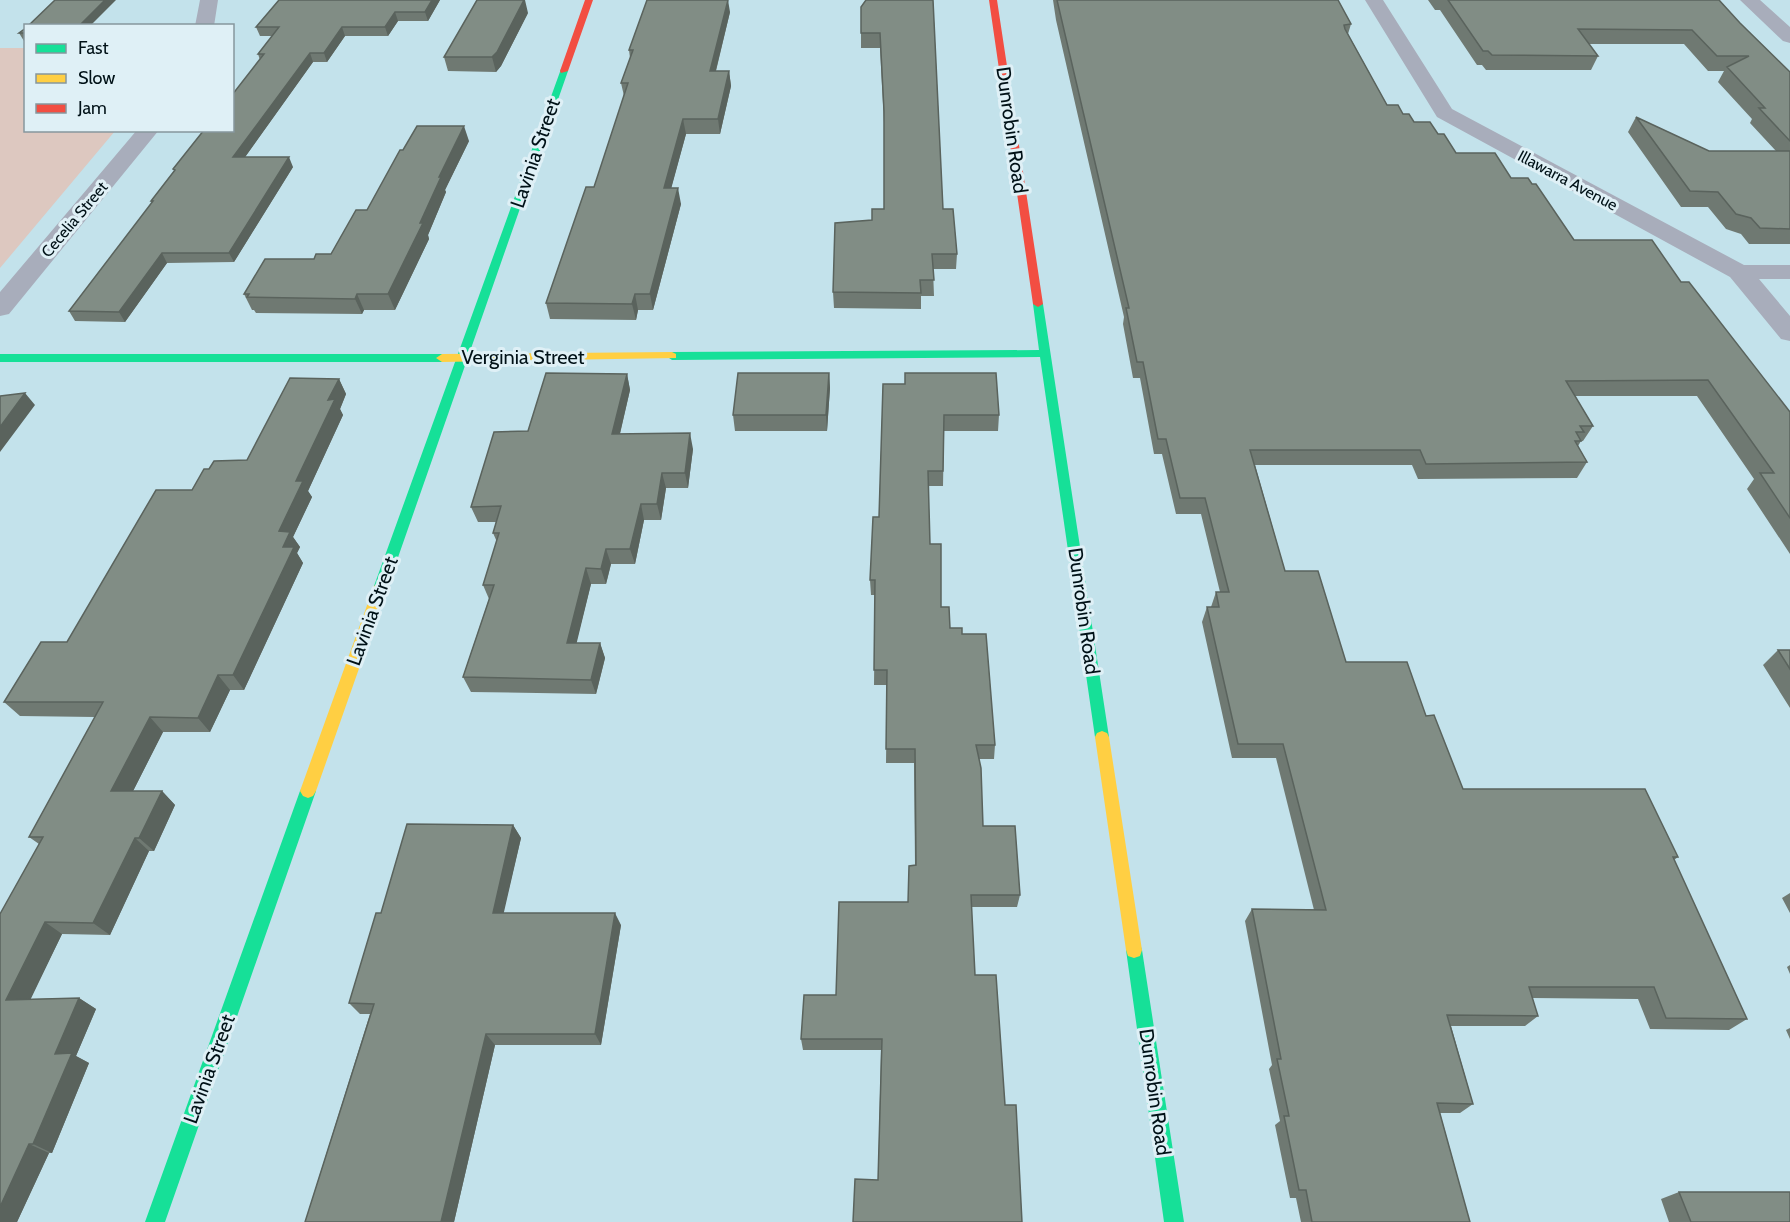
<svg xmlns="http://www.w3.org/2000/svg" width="1790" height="1222" viewBox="0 0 1790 1222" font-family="Cabin,sans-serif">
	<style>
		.green { fill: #ddc8c0 }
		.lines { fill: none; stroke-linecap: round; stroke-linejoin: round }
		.street { fill: #a8adbb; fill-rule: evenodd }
		.fast { fill: #16e098; fill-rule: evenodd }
		.slow { fill: #ffcf43; fill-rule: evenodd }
		.jam { fill: #f24e42; fill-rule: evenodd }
		.wall { fill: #6f7972 }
		.shaded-wall { fill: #5a635d }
		.building { fill: #818d85; stroke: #5a635d; stroke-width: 1.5 }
		.labels { text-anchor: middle; stroke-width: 6; stroke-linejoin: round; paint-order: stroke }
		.far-street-label { font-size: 16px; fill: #001117; stroke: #dff0f6 }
		.street-label { font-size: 20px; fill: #001117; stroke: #dff0f6 }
	</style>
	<rect width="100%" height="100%" fill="#c3e2eb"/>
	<!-- green -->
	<path class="green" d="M0 48H25L26 130 115 131 0 268Z"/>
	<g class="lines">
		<!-- street -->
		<path class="street" d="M200 0H218L214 26H195Z
			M1365 0H1383L1452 109 1744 265H1790V279H1759L1790 316V341L1781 339 1730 277 1437 117Z
			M1740 0H1760L1790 27V43L1783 41Z
			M137 130H159L9 314 0 316V292Z"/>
		<!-- fast -->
		<path class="fast" d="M561 69 568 71 388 586 381 591 376 590 374 586Z
			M1038 301 1043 304 1109 737 1107 741 1102 743 1097 741 1095 737 1040 357 672 360 666 356 672 352 1039 350 1033 304Z
			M0 354H442L448 358 442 362H0Z
			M308 784 313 786 316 791 165 1222H145L300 791 303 786Z
			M1134 942 1140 944 1142 950 1184 1222H1164L1126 950 1128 944Z"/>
		<!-- slow -->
		<path class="slow" d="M672 352 676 354V358L442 362 436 358 442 354Z
			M381 581 388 586 316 791 313 796 308 798 303 796 300 791 374 586Z
			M1102 731 1107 733 1109 737 1142 950 1140 956 1134 958 1128 956 1126 950 1095 737 1097 733Z"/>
		<!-- jam -->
		<path class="jam" d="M585 0H593L568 71 561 73 560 71Z
			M989 0H997L1043 304 1038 307 1033 304Z"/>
	</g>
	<!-- wall -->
	<path class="wall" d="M279 0H440L428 21H398L388 36H345L327 62H313L245 157 293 167 234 262 167 263 125 322 75 321 69 311 152 203 151 201 174 171 173 169 260 60 258 54 272 36H260L256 27Z
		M933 0 943 209 957 254 956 269H933L934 296H921V309L834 308 833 292 872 220 884 209V123L880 48H861V33Z
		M1053 0H1338L1351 24 1348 34 1387 105 1403 114 1414 122 1438 134 1456 153 1511 178 1574 240 1681 282 1790 412V554L1747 489 1754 479 1697 396H1575L1593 426 1583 441H1581L1578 446 1587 462 1577 478 1418 479 1412 465H1255L1285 571 1346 662 1426 716 1463 789 1678 857 1674 860 1747 1019 1729 1030 1650 1029 1638 999 1532 998 1538 1016 1525 1026H1451L1473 1104 1460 1113H1440L1470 1222H1301L1296 1198H1290L1275 1125 1280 1121 1269 1069 1272 1065 1245 921 1252 909 1314 910 1276 758H1232L1202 622 1207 607H1211L1216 592H1220L1201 514H1176L1162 454H1154L1140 378H1133L1123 324 1124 317 1056 20Z
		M1428 0H1719L1740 23 1790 72V244H1749L1741 234 1726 229 1708 207H1681L1628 132 1636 117 1709 151H1776L1750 123 1752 119 1718 82 1724 71H1708L1684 44H1589L1598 56 1591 70H1486L1482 65H1477L1440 10H1435Z
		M730 12 716 71H729L731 86 720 134H686L671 188 681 204 653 310H638L636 320 550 319 546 303 594 187 624 96 621 83 630 58 629 50Z
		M528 13 501 66 496 72 448 71 444 57Z
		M26 28V41H24L19 33Z
		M469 141 445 190 446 192 428 235 429 239 395 310H364L362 314 256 313 254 310H252L244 294 314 259 331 254 367 210 403 150Z
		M829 373 830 388 827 431H735L733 415Z
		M627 374 630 390 620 434 693 449 688 488H666L661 520H644L635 564H611L606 584H591L576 643H600L605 658 596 694 471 692 463 677 489 599 483 585 497 542 493 533 496 522H478L471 507 528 431Z
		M339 379 346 394 340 409 343 415 308 491 312 497 293 537 300 547 297 553 303 563 244 690H230L210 732H163L133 791H162L175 805 154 851H149L110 935 62 934 30 999 79 998 96 1009 76 1056 89 1063 52 1153H49L17 1222H0L39 844 29 837 95 717 20 716 4 702 67 642 209 469 247 460Z
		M883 384 999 415 998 431H944L943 486H928L930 544 941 607 950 628 962 634 995 745 994 759H979L983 826 1020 895 1017 907H971L878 1180 881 1050H803L801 1039 908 902 915 865 914 763H886L887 685H874L875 595H871L870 580 879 517Z
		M1778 650H1790V708L1763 665Z
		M513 825 521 838 503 913 621 925 601 1045H495L454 1222H305L370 1014H360L349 1003 381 913Z
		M1790 893V913L1782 898Z
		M1790 965V974L1787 967Z
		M1790 1028V1039L1786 1030Z
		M1679 1192 1790 1222H1669L1661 1199Z"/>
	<!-- shaded-wall -->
	<path class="shaded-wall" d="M105 0H116L90 26H79Z
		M432 0H440L428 21 425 12Z
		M519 0H525L528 13 501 66 496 72 492 57Z
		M728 0 730 12 712 86 710 71Z
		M395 12 398 21 388 36 385 27Z
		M342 27 345 36 327 62 324 53Z
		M310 53 313 62 238 167 233 157Z
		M729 71 731 86 720 134 718 119Z
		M683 119 686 134 667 204 664 188Z
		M464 126 469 141 445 190 446 192 428 235 429 239 395 310 388 294 420 223 439 177Z
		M289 157 293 167 234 262 229 253Z
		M678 188 681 204 653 310 650 294Z
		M162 253 167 263 125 322 119 312Z
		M357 294 364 310 362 314 355 299Z
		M635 294 638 310 636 320 632 304Z
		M829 373 830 388 827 431 826 415Z
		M627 374 630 390 616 450 612 434Z
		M339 379 346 394 340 409 343 415 308 491 312 497 293 537 300 547 297 553 303 563 244 690 233 675 283 547 279 531 296 481 328 400Z
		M25 393 35 405 0 452V427Z
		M690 433 693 449 688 488 685 473Z
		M662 473 666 488 661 520 657 504Z
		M641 504 644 520 635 564 630 549Z
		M606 549 611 564 606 584 601 569Z
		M586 568 591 584 573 658 567 643Z
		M600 643 605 658 596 694 591 680Z
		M218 675 230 690 210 732 198 718Z
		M150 717 163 732 126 805 111 791Z
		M162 791 175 805 154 851 139 838Z
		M513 825 521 838 501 925 493 913Z
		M135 838 149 851 110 935 93 923Z
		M615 913 621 925 601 1045 595 1034Z
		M45 922 62 934 25 1011 6 1000Z
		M79 998 96 1009 76 1056 89 1063 52 1153 33 1144 55 1054Z
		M486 1034 495 1045 454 1222H441Z
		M29 1144 49 1153 17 1222H0V1207Z"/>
	<!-- building -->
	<path class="building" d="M55 0H105L79 26H28Z
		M279 0H432L425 12H395L385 27H342L324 53H310L233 157H289L229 253H162L119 312 69 311 153 201H151L175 170 173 169 204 130H232V95L264 54H258L279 27H256Z
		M477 0H524L497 52 492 57H444Z
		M647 0H728L710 71H729L718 119H683L664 188H678L650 294H635L632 304 546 303 586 187H594L628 83H621L633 50H629Z
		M866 0H933L943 209H953L957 254H932L934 280H920L921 293 833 292 835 223 872 220V209H884V111L880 33H861V7Z
		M1057 0H1338L1351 24 1344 25 1345 29 1387 105H1398L1403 114H1409L1414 122H1430L1438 134H1444L1456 153H1495L1511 178H1528L1532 184H1536L1574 240H1652L1681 282H1689L1790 412V518L1760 473H1774L1708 380 1566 381 1593 426H1580L1584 432H1576L1581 441H1575L1587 462 1426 464 1420 450H1250L1285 571H1318L1346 662H1407L1426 716 1434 715 1463 789H1645L1678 857H1673L1747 1019 1666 1018 1654 987H1529L1538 1016 1447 1015 1473 1104 1437 1103 1470 1222H1312L1306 1190H1299L1284 1116H1289L1277 1059H1281L1252 909 1326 910 1283 744H1238L1207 607H1219L1216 592H1229L1205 498H1180L1166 439H1158L1143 362H1137L1126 308H1129Z
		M1448 0H1719L1740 23 1790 72V141L1759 108H1765L1727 67 1749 56H1717L1692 30 1578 29 1598 56 1492 55 1488 51H1483Z
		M26 28V33H19Z
		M1636 117 1709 151H1790V229L1760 228 1751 218 1736 214 1718 192 1690 191Z
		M417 126H464L439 177H441L420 223H423L388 294H357L355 299 247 297 249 294H244L265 259H314L316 254H331L356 210H367L400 150H403Z
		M546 373 627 374 612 434 690 433 685 473H662L657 504H641L630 549H606L601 569 586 568 567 643H600L591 680 463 677 494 585H483L499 533H493L501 506 471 507 494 432 528 431Z
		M738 373H829L826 415H733Z
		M905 373H996L999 415H944L943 471H928L930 544H941V607H949L950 628H962V634H986L995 745H976L981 768 983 826H1015L1020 895H971L975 975H996L1005 1105H1016L1022 1222H853L855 1179 878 1180 882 1039H801L804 995H836L839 902H908L909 866 916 865 915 749H886L887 670H874L875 580H870L873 517H879L883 384H905Z
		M290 378 339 379 328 400 335 399 296 481H303L279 531 290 532 283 547H294L233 675H218L198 718 150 717 111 791H162L139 838H135L93 923 45 922 6 1000 79 998 55 1054 72 1053 33 1144H29L0 1207V914L43 837H29L103 702H4L41 642H67L156 490H192L204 469H209L214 461 247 460Z
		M25 393 0 427V396Z
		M1778 650H1790V669Z
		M407 824 513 825 493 913H615L595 1034H486L441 1222H305L374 1004 349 1003 376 913H381Z
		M1679 1192H1790V1222H1691Z"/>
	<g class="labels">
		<!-- far-street labels -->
		<g class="far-street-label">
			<text transform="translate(1568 180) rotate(28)" y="6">Illawarra Avenue</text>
			<text transform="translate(74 219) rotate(-50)" y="6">Cecelia Street</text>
		</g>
		<!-- street labels -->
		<g class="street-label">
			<text transform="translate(1012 130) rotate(82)" y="7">Dunrobin Road</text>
			<text transform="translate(535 153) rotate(-71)" y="7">Lavinia Street</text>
			<text x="523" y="364">Verginia Street</text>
			<text transform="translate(372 611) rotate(-70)" y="7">Lavinia Street</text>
			<text transform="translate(1084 611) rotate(82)" y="7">Dunrobin Road</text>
			<text transform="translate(209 1069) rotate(-70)" y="7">Lavinia Street</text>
			<text transform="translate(1155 1092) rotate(82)" y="7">Dunrobin Road</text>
		</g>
	</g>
	<!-- legend -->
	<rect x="24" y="24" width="210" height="108" fill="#dff0f6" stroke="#86979d" stroke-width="1.5"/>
	<rect x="36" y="44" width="30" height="9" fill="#16e098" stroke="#86979d" stroke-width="1.5"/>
	<text x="78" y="54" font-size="18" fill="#001117">Fast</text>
	<rect x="36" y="74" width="30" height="9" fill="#ffcf43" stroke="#86979d" stroke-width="1.5"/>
	<text x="78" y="84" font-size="18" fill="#001117">Slow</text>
	<rect x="36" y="104" width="30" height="9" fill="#f24e42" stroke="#86979d" stroke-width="1.5"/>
	<text x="78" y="114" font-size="18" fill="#001117">Jam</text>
</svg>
